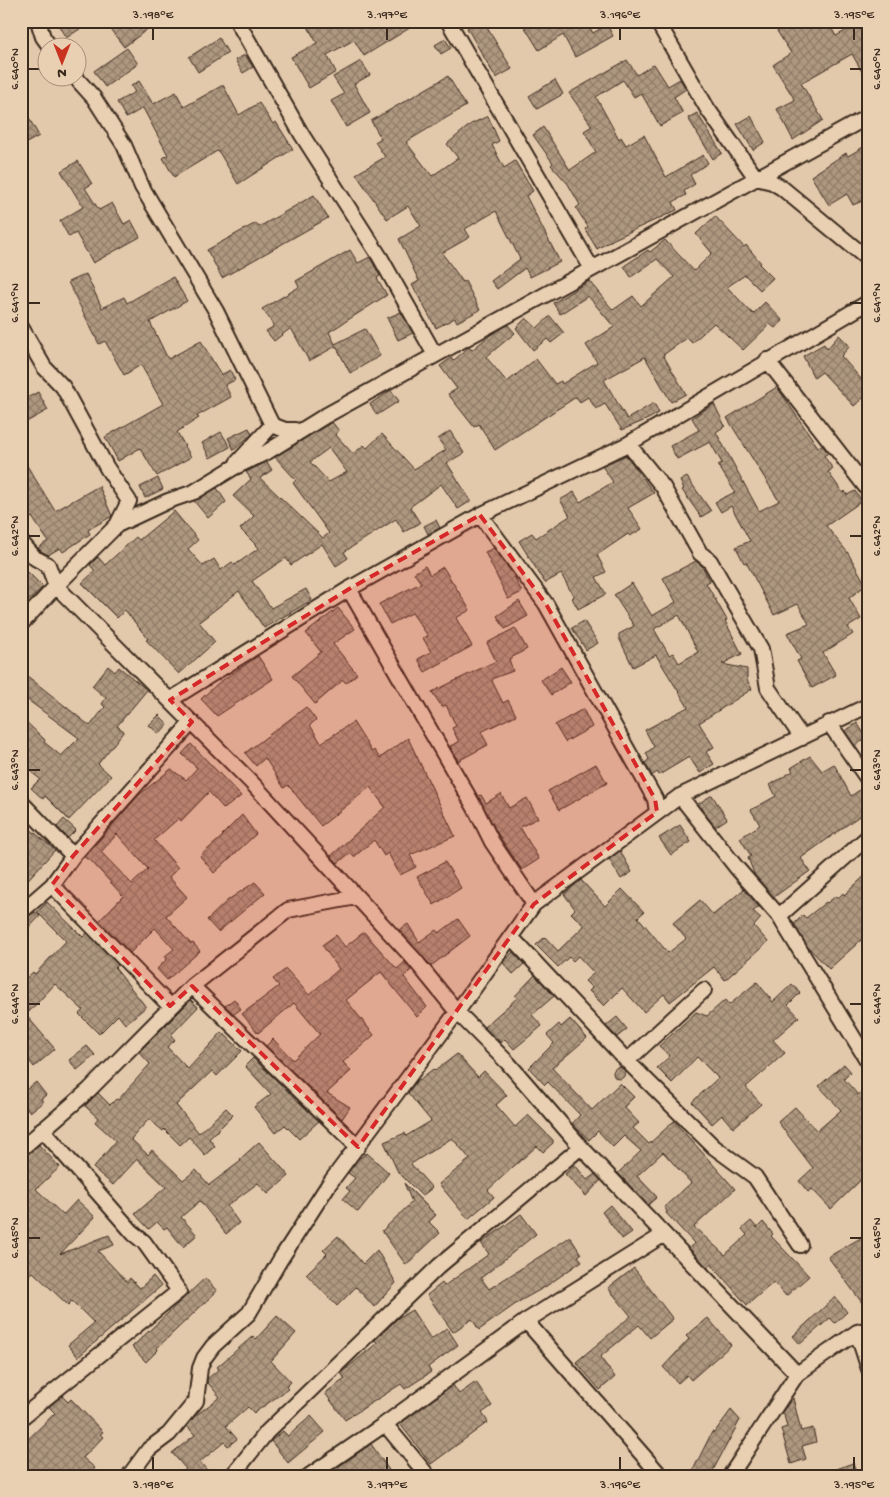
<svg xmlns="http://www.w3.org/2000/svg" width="890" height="1497" viewBox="0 0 890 1497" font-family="'Gochi Hand',sans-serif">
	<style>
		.building { fill: url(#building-cross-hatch); stroke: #3b2a1e; fill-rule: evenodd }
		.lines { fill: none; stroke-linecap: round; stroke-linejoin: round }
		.street-casing { stroke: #3b2a1e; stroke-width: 18 }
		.street { stroke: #ead0b2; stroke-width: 14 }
		.marked { fill: #d62828; fill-opacity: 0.2; stroke: #d62828; stroke-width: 4; stroke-dasharray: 10 6; stroke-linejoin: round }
		.ticks { fill: none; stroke: #3b2a1e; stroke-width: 2 }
		.neatline { fill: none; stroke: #3b2a1e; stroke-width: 2 }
		.ticks-label { font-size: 12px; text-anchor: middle; fill: #3b2a1e }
	</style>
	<defs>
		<pattern id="building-cross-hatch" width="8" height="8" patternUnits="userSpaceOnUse" patternTransform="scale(1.25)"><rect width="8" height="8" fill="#af9880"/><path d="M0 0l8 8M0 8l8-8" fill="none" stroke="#907c68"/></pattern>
	</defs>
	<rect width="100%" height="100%" fill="#e3c9ac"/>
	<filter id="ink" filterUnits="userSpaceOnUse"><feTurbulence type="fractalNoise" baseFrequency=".02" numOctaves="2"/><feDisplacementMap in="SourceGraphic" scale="10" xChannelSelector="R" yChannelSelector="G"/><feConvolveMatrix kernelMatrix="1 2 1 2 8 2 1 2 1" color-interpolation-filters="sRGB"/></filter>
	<g filter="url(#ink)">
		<!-- building -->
		<path class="building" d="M56 21H92L66 38Z
			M104 21H158L124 47Z
			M314 21H369L374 30 388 21H421L364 56 354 40 327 55 336 72 309 88 291 57 317 43 307 25Z
			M479 21H483L512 69 496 78 467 28Z
			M521 21H586L593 33 607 25 613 36 575 57 563 35 539 50Z
			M791 21H827L836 36 864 21H869V84L852 54 801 83 823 120 793 140 777 109 795 100 773 65 791 53 777 31Z
			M219 38 228 53 198 72 189 57Z
			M445 39 451 48 441 54 435 45Z
			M127 48 138 64 105 87 94 71Z
			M245 55 253 67 243 73 235 60Z
			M627 60 637 75 654 64 668 86 680 79 686 89 674 97 683 113 660 126 641 93 634 97 623 80 596 97 619 139 621 137 626 145 644 135 666 177 703 155 708 163 690 175 695 184 684 191 686 195 673 202 677 210 614 239 597 249 585 229 588 227 576 208 580 205 568 184 551 165 553 163 533 135 543 127 570 170 596 152 584 131 592 126 569 93Z
			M361 61 370 75 354 84 370 113 346 127 331 101 344 94 333 77Z
			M448 76 466 106 406 142 432 176 458 158 447 144 471 124 488 116 499 141 492 145 504 168 515 161 533 191 526 196 560 262 530 277 525 268 497 289 491 281 520 259 496 211 465 229 470 237 442 253 463 282 465 281 480 310 457 322 455 318 436 328 412 285 419 281 399 239 421 226 408 206 387 219 356 174 385 157 375 142 381 138 371 121Z
			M555 80 563 94 537 109 529 96Z
			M139 81 153 104 176 92 184 107 223 85 239 115 259 103 273 124 276 122 293 149 238 184 219 152 217 151 174 177 163 158 168 155 143 108 126 118 117 102 135 92 131 86Z
			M21 104 39 136 21 146Z
			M697 113 722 153 713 159 688 118Z
			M751 116 765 142 753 150 737 124Z
			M865 146 869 152V198L853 205 847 194 829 205 811 176 846 153 848 156Z
			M78 161 92 184 85 188 99 210 112 203 124 224 131 220 140 237 93 263 76 233 69 237 60 221 83 207 61 171Z
			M314 195 328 218 222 278 207 250 256 223 259 227Z
			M715 216 744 247 746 245 761 263 759 264 773 278 760 290 745 275 727 287 753 314 765 302 783 321 775 328 770 324 743 350 714 323 692 343 687 338 663 355 686 394 671 402 645 357 604 380 627 419 654 403 659 413 648 419 622 430 605 404 596 409 588 397 580 402 576 397 495 450 479 424 474 427 448 394 457 389 440 366 451 358 453 361 469 347 472 350 490 335 508 325 515 333 486 357 507 382 536 359 555 384 561 381 562 384 597 362 586 345 614 327 588 296 560 314 553 303 589 281 613 310 633 296 641 306 674 277 657 259 631 277 624 266 648 250 650 252 665 240 694 271 712 253 696 234Z
			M350 250 358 263 370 257 380 276 377 278 387 295 329 332 335 344 365 329 380 356 350 373 336 346 309 361 291 328 274 341 266 331 273 327 272 322 262 309 299 287 296 281Z
			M86 274 102 308 124 297 127 303 173 277 187 301 150 322 168 359 201 341 221 375 230 370 235 380 225 385 231 397 197 416 199 418 177 432 191 457 157 476 140 448 118 461 105 437 163 404 141 365 124 375 105 341 99 344 68 282Z
			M401 312 413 333 398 340 387 318Z
			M550 316 564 333 551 343 547 339 533 350 516 328 526 318 537 328Z
			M839 335 850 346 841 356 861 379 869 372V393L854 406 822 372 814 378 803 356 824 344 827 349Z
			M777 387 818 447 822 445 828 453 824 456 833 469 828 472 843 493 845 491 847 495 855 491 862 501 826 526 848 553 866 585 849 598 861 619 848 627 853 634 823 653 836 675 812 688 797 661 801 659 787 633 809 624 798 604 774 615 746 562 744 563 736 547 750 541 731 506 721 512 715 502 735 492 718 465 722 463 710 442 677 459 670 446 699 430 692 418 714 404 725 426 716 432 759 511 779 501 727 418Z
			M391 390 399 401 377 415 370 404Z
			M38 392 48 410 21 425V401Z
			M332 422 339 431 335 434 353 454 364 445 367 448 382 434 414 469 446 450 438 439 450 431 464 453 447 463 471 501 458 509 441 484 410 507 420 523 404 532 396 519 344 552 348 558 336 566 322 544 291 565 286 558 252 581 271 608 306 589 312 600 264 628 239 591 199 622 215 642 179 674 146 640 148 639 125 610 117 618 82 583 95 571 90 565 98 557 105 565 136 537 139 540 174 511 198 540 188 549 203 566 214 559 221 570 232 562 235 565 259 548 240 529 254 516 233 496 251 479 246 472 267 462 272 470 260 478 323 538 329 533 293 483 296 480 275 457ZM329 448 347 472 329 482 310 462Z
			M249 428 252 434 234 450 228 438Z
			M221 432 230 447 210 458 202 443Z
			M626 455 654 493 628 508 642 529 630 536 628 534 597 555 606 572 596 577 606 594 578 609 572 598 574 597 561 574 545 583 519 541 532 533 536 538 570 516 560 500 574 492 580 502 613 482 602 466Z
			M21 456 55 511 99 486 112 516 88 530 90 534 63 552 60 548 48 555 41 551 38 548 48 541 32 517 21 523Z
			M687 477 711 511 701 517 682 490 684 489 680 481Z
			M158 478 163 489 145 498 140 487Z
			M217 488 226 502 208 518 194 501Z
			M436 520 440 528 428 534 424 526Z
			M494 548 513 574 522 592 508 599 485 552Z
			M696 561 702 566 710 581 706 583 727 620 725 621 742 654 722 664 747 669V680L752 689 699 723 714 747 706 752 714 764 700 773 689 757 659 775 657 772 652 776 645 763 649 759 646 753 654 747 645 730 688 707 656 655 633 667 619 638V634L634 626 614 595 632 583 652 616 676 602 663 578ZM679 615 698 652 679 663 673 653 669 655 654 629Z
			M21 565 43 587 21 608Z
			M425 566 430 575 443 567 470 610 456 618 472 646 425 672 418 659 431 652 423 638 428 636 412 613 390 624 379 604 421 583 414 573Z
			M519 601 528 616 505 629 497 616Z
			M338 608 355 629 333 644 357 674 346 683 343 680 315 704 292 676 321 652 306 633Z
			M584 621 598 643 586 650 572 628Z
			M515 628 527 649 509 659 513 671 494 678 492 681 503 703 508 700 516 715 481 732 488 745 458 761 450 746 459 742 452 728 456 726 446 705 442 707 432 692 496 661 487 643Z
			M258 656 273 679 217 716 201 699 217 684Z
			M108 666 115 672 119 667 147 690 117 726 124 731 98 764 111 776 69 820 45 796 43 799 31 788 40 779 21 764V717L45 740 44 742 61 756 79 738 21 695V671L90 726 105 707 102 704 106 698 92 686Z
			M561 667 571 682 551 695 541 680Z
			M306 707 316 720 310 725 321 743 353 722 372 752 374 750 380 758 408 738 455 836 410 855 416 867 400 875 388 853 384 856 374 840 354 857 350 853 338 863 331 856 385 807 370 787 321 826 288 785 284 788 265 758 256 766 245 753Z
			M583 709 592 727 565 742 555 725Z
			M159 715 168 724 159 734 149 725Z
			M857 723 867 738 855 746 845 731Z
			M191 744 241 796 224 809 209 792 181 821 179 818 154 840 178 868 169 877 187 897 166 916 191 944 193 943 200 951 167 980 157 969 167 959 165 956 174 949 155 928 130 953 99 921 123 896 92 862 84 857 139 795 171 769 186 780 197 768 182 754ZM117 834 148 869 132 884 101 852Z
			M810 756 822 771 834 764 851 796 861 789 869 800V809L801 858 810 871 774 897 755 876 748 858 751 856 740 838 760 825 751 810 776 796 770 785 793 771 791 768Z
			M596 764 607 783 559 810 548 791Z
			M501 794 509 808 527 798 538 818 520 827 539 859 522 870 496 831 478 796 481 795 486 803Z
			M712 795 727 819 715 827 698 804Z
			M242 815 256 834 214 873 200 856 223 836 222 835Z
			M64 819 76 830 68 838 57 827Z
			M21 821 55 850 21 887Z
			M680 825 691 842 671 855 659 838Z
			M620 851 632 872 621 879 609 859Z
			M445 862 461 888 434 905 417 877Z
			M869 872V933L829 969 807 946 794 924 803 915 806 918 826 902 827 903 836 896 838 898 843 893 844 895Z
			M581 880 605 906 622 889 644 912 638 917 668 953 686 939 673 923 700 900 713 915 744 889 759 907 753 911 761 918 754 926 768 942 725 980 714 967 670 1002 664 994 644 1012 622 988 604 1006 589 991 592 988 585 981 594 973 578 956 573 961 569 957 558 967 536 945 545 937 558 951 584 926 571 913 575 909 564 894Z
			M255 882 265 893 218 932 207 920 228 900Z
			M47 902 83 937 87 933 118 965 115 968 146 1007 125 1024 118 1015 99 1034 79 1014 83 1010 55 984 26 1015 55 1049 34 1067 28 1059 21 1065V983L33 972 35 974 66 941 37 912Z
			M35 912 40 916 21 936V921Z
			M458 919 470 936 431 966 399 930 408 924 419 942 436 930 439 933Z
			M364 932 397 969 405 962 407 965 411 970 404 977 427 1007 417 1017 381 972 346 1000 374 1035 343 1062 351 1071 327 1093 350 1107 342 1119 266 1046 273 1039 293 1060 318 1036 320 1034 294 1003 258 1033 242 1014 279 986 273 979 286 969 309 995 339 969 322 945 336 935 345 947Z
			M513 952 524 964 513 974 503 963Z
			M535 975 554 996 532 1015 542 1026 514 1049 505 1039 501 1043 484 1027 517 998 515 996Z
			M757 982 773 1002 792 984 800 993 788 1005 799 1017 773 1040 785 1053 746 1087 761 1104 733 1128 722 1115 712 1124 692 1102 718 1078 697 1057 672 1083 657 1068 670 1056 659 1046 696 1012 707 1016 725 1000 729 1005Z
			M234 999 241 1009 234 1014 225 1006Z
			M191 1000 198 1007 171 1035 175 1040 167 1047 188 1069 222 1032 242 1051 217 1076 212 1071 176 1105 199 1133 226 1108 233 1115 209 1139 215 1146 205 1155 189 1137 180 1145 164 1129 163 1131 149 1119 131 1139 148 1155 152 1150 183 1180 196 1170 209 1185 241 1161 240 1159 259 1142 289 1176 268 1194 258 1183 227 1206 239 1223 226 1234 200 1201 181 1217 197 1235 183 1247 167 1227 164 1229 157 1222 149 1229 135 1214 166 1187 137 1159 113 1185 93 1168 116 1141 95 1122 98 1118 85 1106 98 1093 110 1105 116 1099 118 1100 150 1064 139 1052Z
			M617 1017 627 1029 617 1037 606 1026Z
			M570 1019 587 1038 552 1068 592 1110 620 1083 634 1097 624 1107 639 1123 633 1128 649 1144 674 1121 735 1189 694 1227 725 1255 747 1235 742 1229 751 1221 757 1228 763 1222 773 1234 771 1236 809 1276 786 1296 774 1282 747 1305 711 1264 708 1268 689 1248 694 1243 666 1213 667 1211 664 1207 691 1183 663 1152 637 1176 657 1197 648 1205 618 1173 641 1151 624 1136 613 1147 598 1131 589 1140 572 1124 580 1115 548 1082 545 1085 529 1068 554 1043 547 1035 559 1024 561 1027Z
			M87 1046 95 1055 77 1070 69 1060Z
			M457 1054 478 1077 484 1071 507 1095 496 1105 515 1127 528 1115 553 1140V1143L543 1152 537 1146 513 1167 488 1190 494 1197 468 1219 439 1184 470 1159 452 1138 411 1164 432 1188 422 1196 398 1172 384 1142 405 1133 406 1136 431 1121 408 1093 414 1084 433 1069 435 1071Z
			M253 1058 319 1121 299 1139 285 1125 275 1133 254 1107 271 1094 245 1066Z
			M844 1064 851 1072 844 1079 858 1095 861 1092 869 1101V1108L861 1115 869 1123V1172L831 1209 812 1189 808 1192 799 1181 813 1168 778 1122 795 1107 817 1131 841 1110 819 1086Z
			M613 1073a6 6 0 1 1 12 0a6 6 0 1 1-12 0Z
			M36 1082 46 1095 41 1099 43 1102 30 1112 21 1101V1094Z
			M39 1145 60 1167 36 1189 63 1215 77 1200 95 1217 60 1254 109 1235 114 1245 98 1251 127 1282 130 1278 140 1288 153 1276 161 1286 78 1357 68 1345 94 1323 72 1301 68 1305 33 1272 21 1283V1158Z
			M367 1153 389 1173 358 1212 343 1199 350 1191 346 1188 355 1178 348 1173 358 1159Z
			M575 1165 587 1180 595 1174 601 1180 586 1196 565 1174Z
			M404 1183 436 1215 429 1222 440 1233 406 1265 382 1231 412 1202Z
			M610 1205 632 1232 622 1239 602 1212Z
			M521 1214 536 1234 481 1278 489 1289 570 1237 581 1254 578 1256 582 1261 545 1287 520 1301 479 1330 472 1319 453 1332 427 1295 442 1283 444 1286 489 1254 481 1243Z
			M869 1233V1312L828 1257Z
			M338 1236 363 1264 377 1250 396 1283 374 1307 356 1287 337 1306 306 1274 327 1254 323 1250Z
			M634 1268 673 1319 650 1338 639 1325 600 1357 615 1377 600 1390 576 1362 631 1316 608 1288Z
			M205 1278 217 1291 157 1348 158 1350 146 1362 132 1347Z
			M835 1297 847 1312 835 1323 830 1318 800 1344 793 1336Z
			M412 1310 431 1339 447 1328 458 1345 428 1367 431 1372 422 1378 405 1389 401 1384 345 1420 325 1393 345 1379 341 1373 377 1343 375 1340 398 1318Z
			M277 1316 296 1333 271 1361 291 1382 286 1387 288 1389 254 1413 248 1407 226 1426 237 1439 228 1446 224 1442 200 1462 212 1476H178L186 1469 172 1453 195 1435 187 1426 195 1416 220 1397 207 1382V1379L219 1369 217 1367 253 1336 256 1339Z
			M708 1318 731 1345 691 1380 687 1375 678 1383 663 1367 689 1339 686 1336Z
			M476 1382 492 1406 482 1413 488 1422 431 1464 400 1424 453 1385 459 1394Z
			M62 1396 68 1402 71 1399 103 1432 100 1434 103 1437 83 1458 95 1468 89 1476H21V1446L55 1413 49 1407Z
			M793 1398 801 1431 813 1428 816 1442 802 1446 806 1459 791 1464 781 1429 787 1427 783 1411Z
			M731 1410 740 1420 710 1476H690L712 1432 714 1433Z
			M311 1416 325 1432 288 1463 271 1441 283 1431 288 1436Z
			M371 1444 393 1476H325Z
			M853 1463 858 1476H822V1474Z"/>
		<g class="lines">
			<!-- street casing -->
			<g class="street-casing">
				<path id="street" d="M38 21 43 37 51 48
					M237 21 302 135 380 257 435 355
					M448 21 592 269 325 416 267 452 233 468 194 492 168 501 117 525 56 586 252 783 414 959 457 1012 508 1063 581 1147 797 1374
					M657 21 707 108 756 178 772 182 782 188 869 260
					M76 78 94 98 124 145 142 187 216 311 272 425 285 430H295L290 438
					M592 269 869 116
					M21 327 44 367 63 387 107 468 129 501 117 525
					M767 360 869 491
					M628 444 663 487 700 553 710 561 761 649 768 688 802 738
					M237 463 272 425
					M480 515 546 604 655 799 657 812
					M21 542 35 558 48 565 56 586 21 624
					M349 589 475 808 492 842 534 904
					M170 700 349 589 480 515 628 444 869 302
					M829 723 869 781
					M680 796 736 867 779 916
					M21 802 73 856
					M869 836 779 916 869 1063
					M52 885 170 1006
					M21 912 52 885 73 856 192 722
					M511 937 627 1061 714 1147 755 1177 800 1245
					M192 986 358 1147
					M627 1061 704 990
					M21 1149 89 1090 192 986 288 910 356 897
					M526 1321 661 1476
					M857 1332 869 1369
					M21 1418 179 1291 144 1242 134 1234 42 1129
					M129 1476 149 1449 169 1434 196 1401 200 1368 204 1358 213 1346 249 1313 280 1260 329 1184 457 1012 534 904 680 796 869 705
					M232 1476 267 1432 439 1266 581 1147
					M309 1476 385 1424
					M428 1476 385 1424 526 1321 663 1235
					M730 1476 797 1374 857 1332 869 1329"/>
			</g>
			<!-- street -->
			<use href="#street" class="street"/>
		</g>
	</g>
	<!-- marked area -->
	<path class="marked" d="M480 515 546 604 655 799 657 812 534 904 358 1147 192 986 170 1006 52 885 73 856 192 722 170 700 349 589Z"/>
	<!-- ticks -->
	<path class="ticks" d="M153 28V40M387 28V40M620 28V40M854 28V40M28 69H40M850 69H862M28 303H40M850 303H862M28 536H40M850 536H862M28 770H40M850 770H862M28 1004H40M850 1004H862M28 1238H40M850 1238H862M153 1457V1470M387 1457V1470M620 1457V1470M854 1457V1470"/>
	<!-- margin -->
	<rect width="890" height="1497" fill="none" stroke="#ead0b2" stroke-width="55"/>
	<!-- north arrow -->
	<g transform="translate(62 62) rotate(180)"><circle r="24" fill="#ead0b2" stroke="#a48e77"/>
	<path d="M0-4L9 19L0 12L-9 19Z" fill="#c8321e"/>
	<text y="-8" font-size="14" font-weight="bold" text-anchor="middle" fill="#3b2a1e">N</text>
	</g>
	<rect x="28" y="28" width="834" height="1442" class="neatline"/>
	<g class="ticks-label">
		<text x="153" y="18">3.198°E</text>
		<text x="387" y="18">3.197°E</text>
		<text x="620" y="18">3.196°E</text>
		<text x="854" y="18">3.195°E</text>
		<text transform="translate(876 69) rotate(-90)" y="4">6.640°N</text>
		<text transform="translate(14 69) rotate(-90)" y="4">6.640°N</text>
		<text transform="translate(876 303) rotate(-90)" y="4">6.641°N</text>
		<text transform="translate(14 303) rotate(-90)" y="4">6.641°N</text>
		<text transform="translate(876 536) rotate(-90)" y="4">6.642°N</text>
		<text transform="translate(14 536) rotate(-90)" y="4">6.642°N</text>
		<text transform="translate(14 770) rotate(-90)" y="4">6.643°N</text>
		<text transform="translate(876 770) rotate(-90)" y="4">6.643°N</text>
		<text transform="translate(876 1004) rotate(-90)" y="4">6.644°N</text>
		<text transform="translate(14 1004) rotate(-90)" y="4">6.644°N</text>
		<text transform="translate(14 1238) rotate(-90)" y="4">6.645°N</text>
		<text transform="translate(876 1238) rotate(-90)" y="4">6.645°N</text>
		<text x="153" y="1488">3.198°E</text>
		<text x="387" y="1488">3.197°E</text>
		<text x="620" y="1488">3.196°E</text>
		<text x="854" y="1488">3.195°E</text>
	</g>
</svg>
